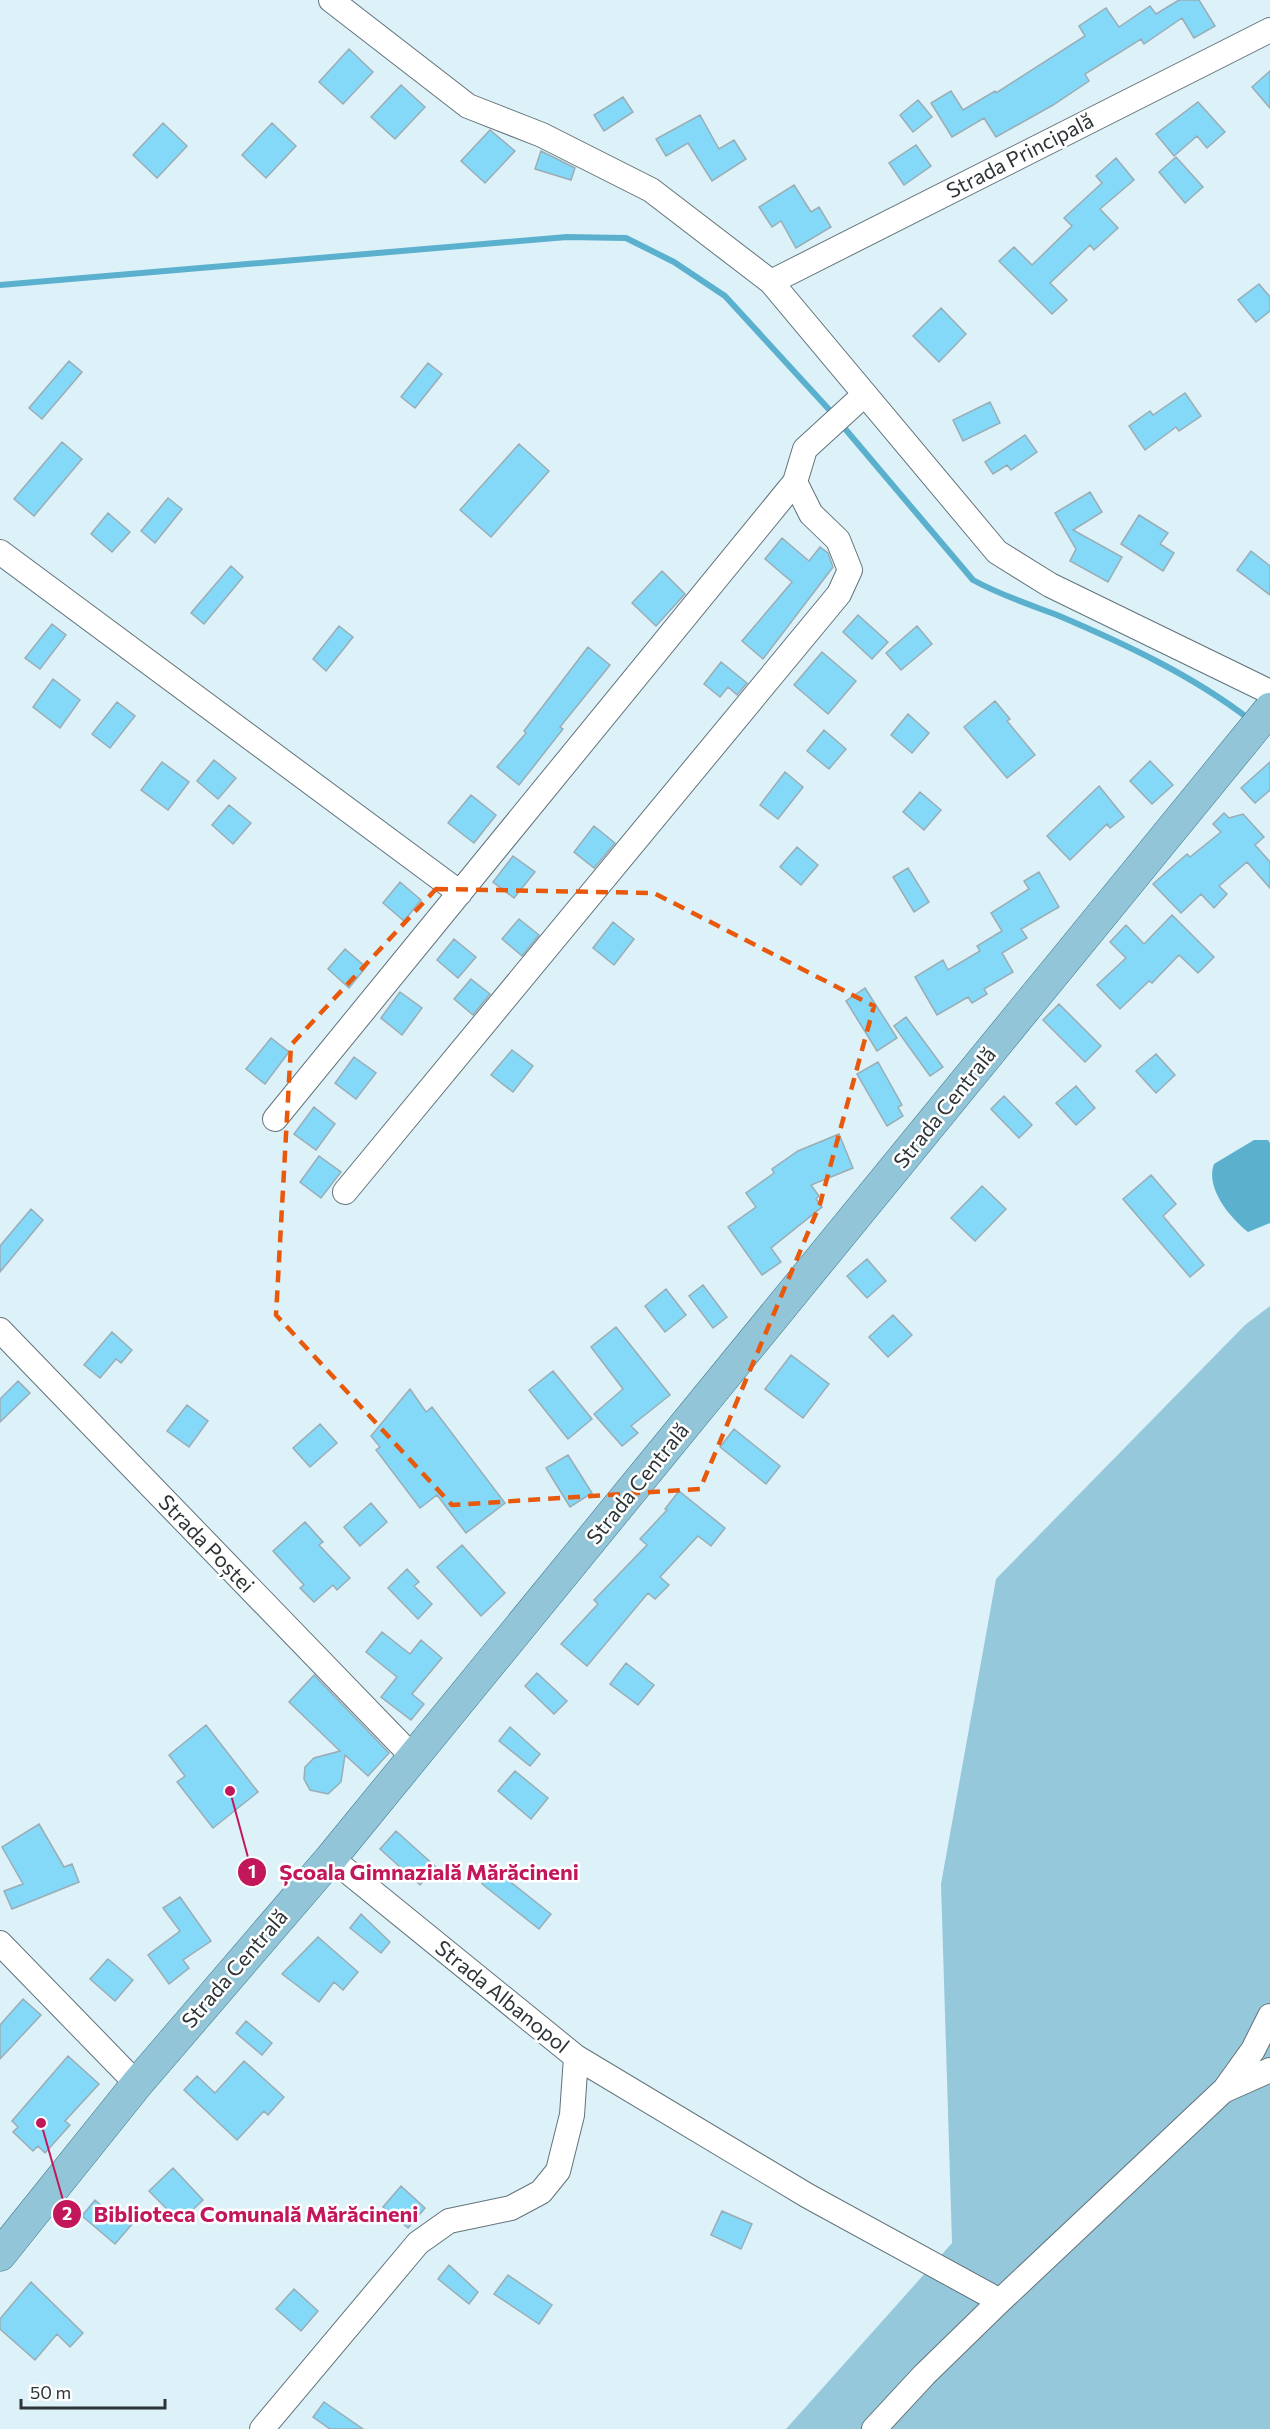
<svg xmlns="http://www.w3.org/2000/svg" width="1270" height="2429" viewBox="0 0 1270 2429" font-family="Commissioner,sans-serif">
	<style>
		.green { fill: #96c8dc }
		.water { fill: #5bb0ce }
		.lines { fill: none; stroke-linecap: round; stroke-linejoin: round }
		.stream { stroke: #5bb0ce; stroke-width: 6 }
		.building { fill: #84d8f8; stroke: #9aadb5; stroke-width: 1.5 }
		.minor-casing { stroke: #62737b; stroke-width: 26 }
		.major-casing { stroke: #3e798e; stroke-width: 33 }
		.minor { stroke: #fff; stroke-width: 24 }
		.major { stroke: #91c5d7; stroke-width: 32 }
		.marked { fill: none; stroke: #e8590c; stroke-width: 4.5; stroke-dasharray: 12 8; stroke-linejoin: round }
		.labels { text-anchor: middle; stroke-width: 5; stroke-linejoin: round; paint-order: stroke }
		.street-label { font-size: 21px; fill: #2c3437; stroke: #fff }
		.leader { fill: none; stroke: #c2185b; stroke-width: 2 }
		.callout-dot { fill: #c2185b; stroke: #fff; stroke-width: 2 }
		.mark-label { font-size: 18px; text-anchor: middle; font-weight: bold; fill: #fff }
		.callout-label { font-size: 22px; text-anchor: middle; font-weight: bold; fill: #c2185b; stroke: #fff; stroke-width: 5; stroke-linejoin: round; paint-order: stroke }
	</style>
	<rect width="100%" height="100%" fill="#ddf1f9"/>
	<!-- green -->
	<path class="green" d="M1270 1306V2429H786L952 2243 941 1884 996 1579 1245 1325Z"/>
	<!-- water -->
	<path class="water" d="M1254 1140H1268L1270 1143V1223L1248 1232C1230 1218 1205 1188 1214 1164Z"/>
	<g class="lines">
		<!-- stream -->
		<path class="stream" d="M0 285 567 237 626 238 674 262 725 296 835 416
			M841 424 973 580C1000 595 1028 604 1057 615 1123 643 1192 675 1249 719"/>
	</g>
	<!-- building -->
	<path class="building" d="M1179 0H1199L1215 26 1194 38 1182 18 1144 44 1141 39 1085 74 1089 81 1053 105 996 137 984 118 952 137 931 103 951 91 963 110 995 91 996 93 1085 36 1079 26 1106 8 1119 27 1150 6 1156 14Z
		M349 49 373 72 343 104 319 82Z
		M1270 71V108L1252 87Z
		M401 85 425 107 395 139 371 117Z
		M623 97 633 112 604 131 594 115Z
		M918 100 932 117 913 132 900 115Z
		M1198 102 1225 132 1207 148 1197 136 1174 156 1156 134Z
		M700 115 719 149 734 140 746 159 712 181 688 143 666 156 656 139Z
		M163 123 187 146 157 178 133 155Z
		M272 123 296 146 266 178 242 155Z
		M490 130 515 151 485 183 461 161Z
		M916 145 931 166 904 185 889 163Z
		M541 151 575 168 571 180 535 169Z
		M1176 157 1203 187 1185 203 1159 172Z
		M1116 158 1134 180 1100 209 1118 228 1094 250 1090 245 1050 283 1067 300 1052 314 999 261 1014 247 1032 265 1072 226 1064 218 1102 183 1096 176Z
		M794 185 811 212 819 207 831 227 796 248 781 221 772 227 759 207Z
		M1259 284 1270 297V311L1256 322 1238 300Z
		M941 308 966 334 939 362 913 336Z
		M69 361 82 372 42 419 29 408Z
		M428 363 442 374 415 408 401 397Z
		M1185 393 1201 416 1179 431 1176 427 1145 450 1129 426 1150 411 1153 415Z
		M990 402 1000 423 963 441 953 420Z
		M1025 435 1037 452 1011 470 1007 465 993 474 985 462Z
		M62 442 82 459 34 516 14 499Z
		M519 444 549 471 491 537 460 510Z
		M1090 492 1102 512 1073 530 1122 557 1108 582 1070 561 1076 549 1055 513Z
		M168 498 182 509 155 543 141 531Z
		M108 513 130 532 112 552 91 534Z
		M1139 515 1168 533 1160 544 1174 553 1163 571 1121 544Z
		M782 538 809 561 820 547 828 553 833 567 763 659 742 641 792 582 765 559Z
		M1251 551 1270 566V595L1237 570Z
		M231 566 243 577 204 624 191 613Z
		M662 571 685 594 656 626 632 603Z
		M858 615 888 642 872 659 843 632Z
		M52 624 66 635 40 669 25 658Z
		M339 626 353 637 326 671 313 659Z
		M917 626 932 644 901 670 886 653Z
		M588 647 610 665 560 727 563 729 519 785 497 767 526 733 524 731Z
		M822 652 856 681 828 714 794 685Z
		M721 662 747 683 737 695 728 687 720 697 704 684Z
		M53 679 80 700 60 728 33 707Z
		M995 701 1010 719 1007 721 1035 755 1007 778 964 727Z
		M117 702 135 716 110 748 92 734Z
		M908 714 929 733 912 753 891 735Z
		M824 730 846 749 829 769 807 751Z
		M214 760 236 778 218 799 197 781Z
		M1150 761 1173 785 1152 804 1130 781Z
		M162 762 189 782 168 810 141 790Z
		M1270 762V790L1255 803 1241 788Z
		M785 772 803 787 778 819 760 805Z
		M1099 786 1124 817 1110 828 1107 824 1070 860 1047 836Z
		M920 792 941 810 924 830 903 812Z
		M471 795 496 815 474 843 448 823Z
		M229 805 251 823 233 844 212 825Z
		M1224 813 1229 818 1243 814 1264 837 1255 845 1270 862V888L1247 862 1219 886 1227 894 1214 908 1201 894 1181 913 1153 884 1187 854 1190 857 1221 832 1213 824Z
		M594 826 615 843 594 868 574 852Z
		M797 847 818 865 801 885 780 867Z
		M513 856 535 872 514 898 493 882Z
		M908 868 929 902 914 912 893 877Z
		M1039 872 1059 907 1021 929 1027 938 1002 953 1013 972 984 989 987 994 972 1003 968 997 937 1015 915 977 943 960 948 970 980 951 977 946 1002 931 991 913 1029 889 1024 881Z
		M400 882 421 900 404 921 383 903Z
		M1172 915 1214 957 1198 973 1179 955 1152 983 1149 981 1120 1009 1097 985 1126 958 1110 942 1126 925 1144 944Z
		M519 919 539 935 522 956 502 939Z
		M613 922 634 939 614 965 593 948Z
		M454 939 476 957 458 978 437 960Z
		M345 949 366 967 349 988 328 969Z
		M471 979 490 994 473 1015 454 999Z
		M865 988 897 1038 877 1051 846 1001Z
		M400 992 422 1008 402 1035 381 1018Z
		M1059 1004 1101 1046 1085 1062 1043 1020Z
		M906 1017 943 1067 930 1076 894 1026Z
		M271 1038 289 1052 265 1084 246 1069Z
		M512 1050 533 1066 513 1092 491 1075Z
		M1156 1054 1175 1075 1156 1093 1136 1071Z
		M354 1057 376 1073 356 1099 335 1083Z
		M878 1062 902 1105 898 1107 903 1116 887 1126 857 1074Z
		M1076 1086 1095 1108 1076 1125 1056 1103Z
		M1004 1096 1032 1125 1019 1138 991 1109Z
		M314 1107 335 1124 316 1150 294 1134Z
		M839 1134 853 1168 811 1185 819 1196 816 1199 822 1207 771 1248 781 1262 762 1275 728 1227 756 1207 746 1193 774 1173 772 1169 798 1151Z
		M319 1156 341 1172 321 1198 300 1182Z
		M1151 1175 1176 1204 1163 1216 1204 1265 1190 1277 1123 1199Z
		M982 1186 1006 1209 975 1241 951 1218Z
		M31 1209 43 1220 0 1272V1246Z
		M867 1259 886 1281 867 1298 847 1276Z
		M703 1285 727 1317 713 1328 689 1296Z
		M666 1289 686 1315 665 1332 645 1306Z
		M893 1315 912 1335 888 1357 869 1337Z
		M616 1327 670 1395 631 1426 638 1433 622 1446 594 1414 623 1389 591 1347Z
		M112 1332 132 1350 121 1363 116 1359 100 1378 84 1365Z
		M791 1355 829 1384 803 1418 765 1389Z
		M553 1371 592 1419 568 1439 529 1390Z
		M18 1381 30 1393 0 1422V1399Z
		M410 1389 426 1412 432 1407 505 1503 466 1533 437 1495 420 1508 376 1450 380 1447 371 1436Z
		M187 1405 208 1421 189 1447 167 1431Z
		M320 1424 337 1443 310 1467 293 1448Z
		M734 1429 780 1466 766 1484 720 1447Z
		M568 1455 592 1493 570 1507 546 1468Z
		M679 1491 725 1528 711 1546 698 1536 660 1577 669 1585 655 1599 648 1593 587 1666 561 1644 598 1604 594 1600 647 1545 640 1539 667 1510 665 1509Z
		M371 1503 387 1522 360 1546 344 1527Z
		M305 1522 323 1542 319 1545 350 1578 337 1590 333 1585 314 1602 300 1588 304 1585 273 1551Z
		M462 1545 505 1593 481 1616 437 1567Z
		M407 1569 419 1582 414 1586 432 1604 418 1619 388 1588Z
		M382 1632 410 1654 421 1640 442 1658 412 1694 424 1704 411 1720 381 1697 397 1677 366 1652Z
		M626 1663 654 1685 638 1705 610 1684Z
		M537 1673 567 1701 554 1714 525 1686Z
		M314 1675 389 1753 368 1776 345 1755 341 1782 328 1794 310 1790 304 1779 305 1767 314 1758 340 1751 289 1702Z
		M206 1725 258 1792 213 1828 177 1782 185 1776 169 1755Z
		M510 1727 540 1754 530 1766 499 1741Z
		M515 1771 548 1798 531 1819 498 1791Z
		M39 1824 64 1867 72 1864 79 1882 12 1909 4 1891 23 1884 2 1847Z
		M396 1831 436 1867 420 1885 380 1849Z
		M494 1869 551 1914 539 1929 482 1884Z
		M180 1897 211 1941 183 1960 189 1968 169 1984 148 1955 180 1931 163 1908Z
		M361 1914 390 1942 381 1953 350 1928Z
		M318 1937 358 1972 343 1990 334 1982 319 2002 282 1974Z
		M108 1959 133 1980 115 2001 90 1979Z
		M23 1999 41 2015 0 2059V2025Z
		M246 2021 272 2043 262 2055 236 2033Z
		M68 2056 99 2084 65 2121 70 2125 45 2153 38 2146 33 2151 13 2132 18 2127 12 2121Z
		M244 2061 284 2097 268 2115 264 2111 237 2140 184 2090 197 2076 215 2093Z
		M173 2168 203 2200 180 2222 149 2191Z
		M401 2186 425 2208 408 2228 383 2207Z
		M95 2200 115 2217 119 2212 133 2223 115 2244 82 2216Z
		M722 2211 752 2224 741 2249 711 2235Z
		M449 2265 478 2292 469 2304 438 2279Z
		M508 2275 552 2305 539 2324 494 2294Z
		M31 2282 83 2333 70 2347 57 2334 35 2360 0 2329V2319Z
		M294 2289 318 2311 301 2331 276 2309Z
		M324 2402 363 2429H330L313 2417Z"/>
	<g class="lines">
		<!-- minor casing -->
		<g class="minor-casing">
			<path id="minor" d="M331 0 468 106 542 135 651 190 771 282 997 552 1050 585 1270 692
				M771 282 1270 30
				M0 552 460 893
				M275 1119 795 482
				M345 1192 839 594 850 570 838 540 811 514 795 482 805 449 864 395
				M0 1330 413 1757
				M331 1858 576 2057 808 2196 1000 2301
				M0 1943 137 2084
				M1225 2089 1253 2050 1270 2016
				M262 2429 418 2243 449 2221 511 2208 541 2192 558 2171 572 2115 576 2057
				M874 2429 924 2375 1000 2301 1223 2091 1270 2070"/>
		</g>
		<!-- major casing -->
		<g class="major-casing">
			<path id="major" d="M0 2255 137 2084 331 1858 1270 709"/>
		</g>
		<!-- minor -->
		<use href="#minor" class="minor"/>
		<!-- major -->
		<use href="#major" class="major"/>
	</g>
	<!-- marked area -->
	<path class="marked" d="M436 889 654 893 874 1006 820 1204 700 1489 452 1505 276 1315 291 1045Z"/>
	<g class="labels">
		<!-- street labels -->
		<g class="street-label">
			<text transform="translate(1020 156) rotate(-27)" y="7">Strada Principală</text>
			<text transform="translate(945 1108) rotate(-51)" y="7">Strada Centrală</text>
			<text transform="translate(638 1484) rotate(-51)" y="7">Strada Centrală</text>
			<text transform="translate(206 1544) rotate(46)" y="7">Strada Poștei</text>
			<text transform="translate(235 1969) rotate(-49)" y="7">Strada Centrală</text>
			<text transform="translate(502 1997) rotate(39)" y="7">Strada Albanopol</text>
		</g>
	</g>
	<!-- callouts -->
	<path class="leader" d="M230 1791L252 1872M41 2123L67 2214"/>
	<g class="callout-dot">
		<circle cx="230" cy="1791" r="6"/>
		<circle cx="41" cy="2123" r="6"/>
		<circle cx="252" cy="1872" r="15"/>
		<circle cx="67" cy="2214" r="15"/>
	</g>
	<g class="mark-label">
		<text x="252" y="1878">1</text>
		<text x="67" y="2220">2</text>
	</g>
	<g class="callout-label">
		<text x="429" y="1880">Școala Gimnazială Mărăcineni</text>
		<text x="256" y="2222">Biblioteca Comunală Mărăcineni</text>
	</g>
	<!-- scale -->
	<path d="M21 2399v9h144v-9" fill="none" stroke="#2c3437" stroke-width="3"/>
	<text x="30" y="2399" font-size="18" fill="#2c3437" stroke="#ffffff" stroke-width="4.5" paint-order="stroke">50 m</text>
</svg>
